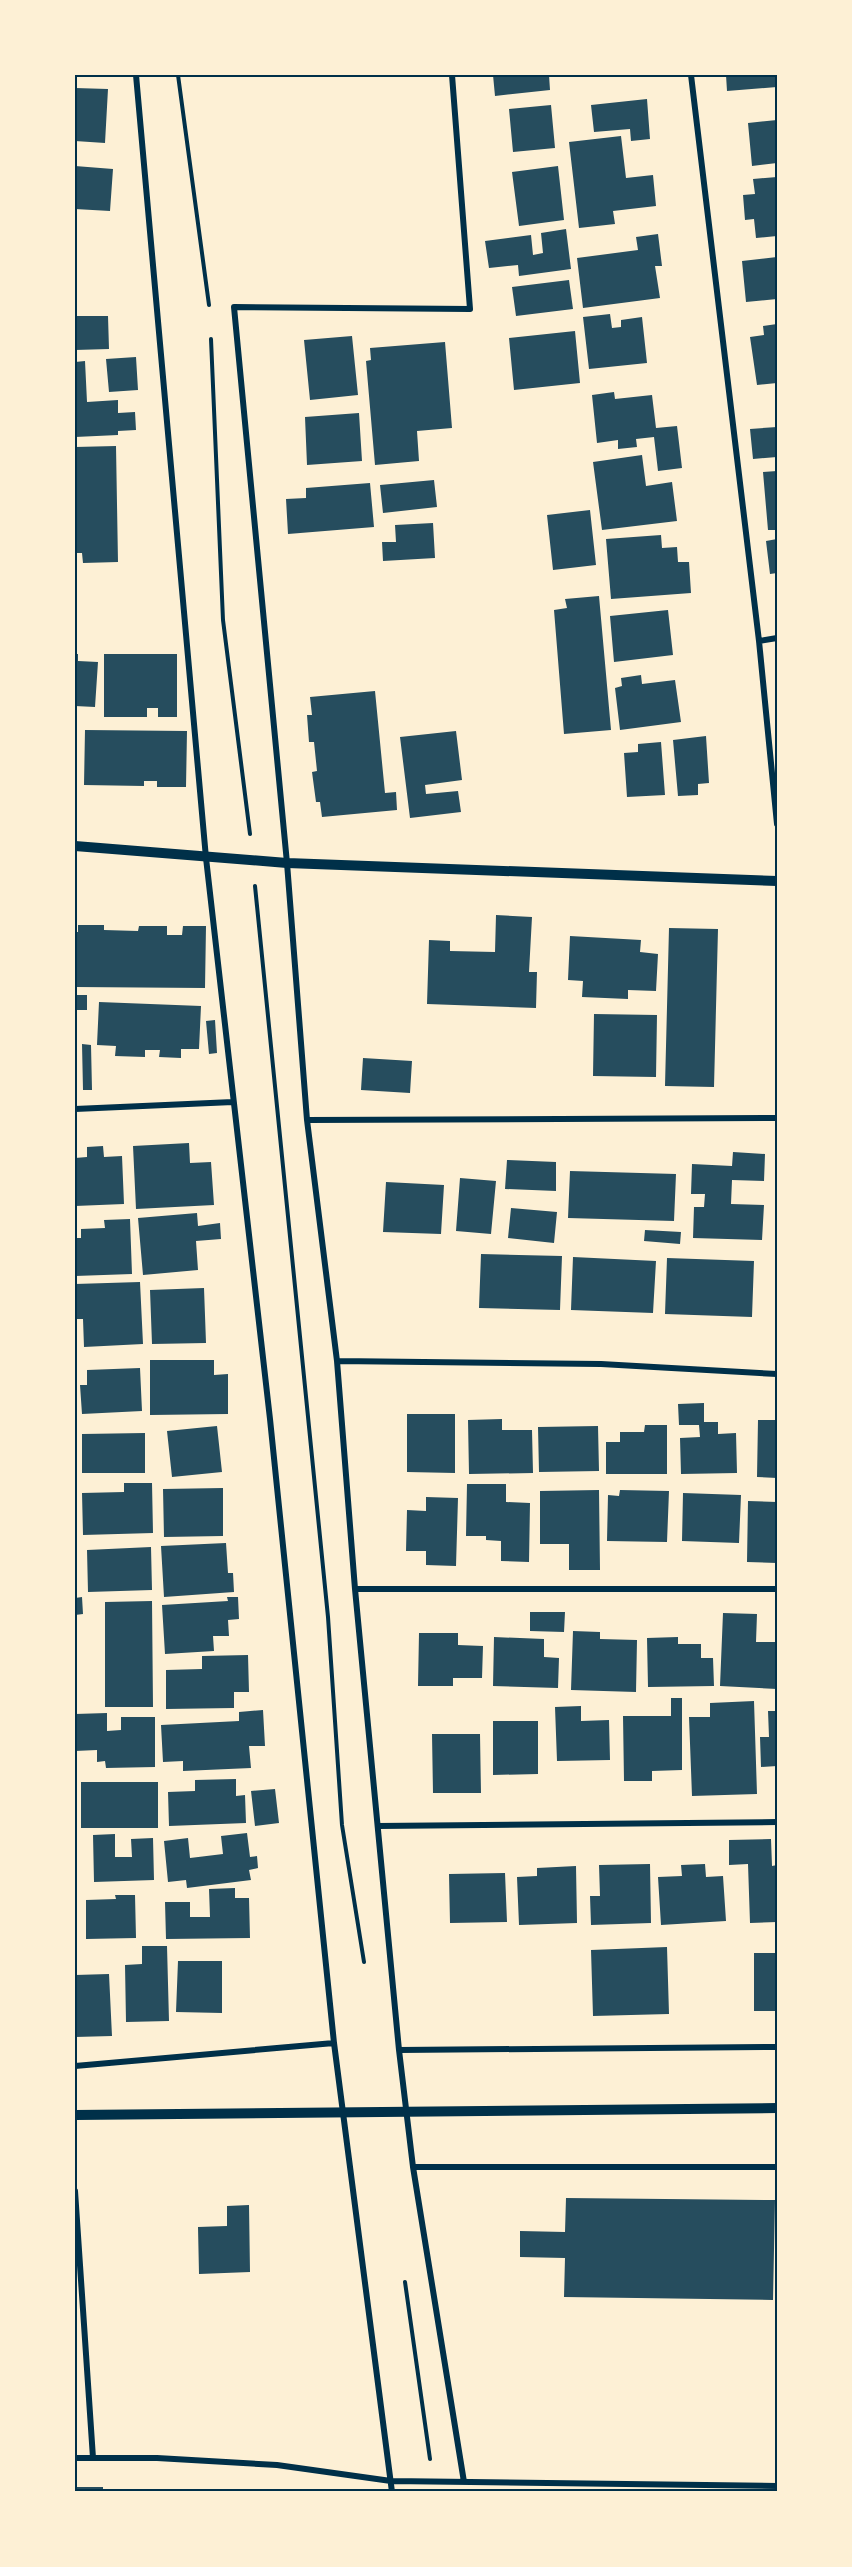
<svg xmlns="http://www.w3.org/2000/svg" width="852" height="2567" viewBox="0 0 852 2567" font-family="Mulish,sans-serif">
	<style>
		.building { fill: #264d5e }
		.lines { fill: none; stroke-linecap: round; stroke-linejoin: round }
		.path { stroke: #003049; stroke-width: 4 }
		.minor { stroke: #003049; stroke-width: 6 }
		.tertiary { stroke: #003049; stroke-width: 10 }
		.neatline { fill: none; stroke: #003049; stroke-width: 2 }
	</style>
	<rect width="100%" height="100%" fill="#fdf0d5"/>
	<!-- building -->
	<path class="building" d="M493 75H549L550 90 495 96Z
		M726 75H777V87L727 91Z
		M75 88 108 89 105 143 75 141Z
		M647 99 650 139 631 141 630 129 594 132 591 105Z
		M551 105 555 148 513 152 509 109Z
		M777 120V163L752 166 748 123Z
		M621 136 626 178 653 175 656 206 613 211 615 224 579 228 569 142Z
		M75 166 113 169 110 211 75 209Z
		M558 166 564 220 519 226 512 172Z
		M777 177V236L756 238 754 219 745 220 743 195 755 194 753 179Z
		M566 229 571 269 519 276 518 265 489 268 485 241 531 235 533 255 543 253 541 233Z
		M658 234 662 266H655L660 298 583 308 577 258 638 250 636 237Z
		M777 257V299L746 302 742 261Z
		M569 280 573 309 516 316 512 287Z
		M610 314 612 328 621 327V320L642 317 647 363 589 369 583 317Z
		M75 316H108L109 349 75 350Z
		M777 324V383L757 385 750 337 764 335 763 326Z
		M575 331 580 383 514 390 509 338Z
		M352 336 358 395 310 400 304 340Z
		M445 342 452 428 417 431 419 461 375 465 366 361 371 360 370 348Z
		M136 357 138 390 109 392 106 359Z
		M85 361 87 402 118 400V413L135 412 136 430 118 431V435L75 437V362Z
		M614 392 615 399 652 395 656 428 677 426 682 468 658 471 654 437 636 439 637 447 618 449V440L597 443 592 395Z
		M359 413 362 461 307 465 305 417Z
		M777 427V457L753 459 750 429Z
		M116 446 118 562 83 563 82 553H75V447Z
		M642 455 646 486 672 482 677 521 602 530 593 462Z
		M777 471V530H768L763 472Z
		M434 480 437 507 383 513 380 485Z
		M370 483 374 527 288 534 286 499 306 498V488Z
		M590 510 596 565 553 570 547 515Z
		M433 523 435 558 383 561 382 542H396L395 525Z
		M661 535 662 548 677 547 678 562H689L691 593 611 599 606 539Z
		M777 539V573L770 574 766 541Z
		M599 596 611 730 564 734 554 610 567 608 565 599Z
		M668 610 673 655 614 662 610 616Z
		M75 654H78V661L98 662 95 707 75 706Z
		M104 654H177V717H158V708H147V717H104Z
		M641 675 642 684 675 680 681 722 620 730 615 688 622 686 621 678Z
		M375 691 385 793 396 792 397 810 322 817 320 802H316L312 772 317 771 314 742H309L307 715H312L310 697Z
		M85 730 187 731 186 787H157V781H144V786L84 785Z
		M456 731 462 780 425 785 426 794 458 791 461 812 410 818 400 737Z
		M706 736 709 783 698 784V795L678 796 673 740Z
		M661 742 665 795 627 797 624 753 638 752V744Z
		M496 915 532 917 529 972H537L536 1008 427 1004 429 940 450 941V951L495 952Z
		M78 925H104V930L138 931 139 926H167V935H182L183 926H206L205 988 75 987V932H78Z
		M669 928 718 929 714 1087 665 1086Z
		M570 936 641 940 640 952 658 954 656 991 628 990V999L582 997 583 981 568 980Z
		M75 995H87V1010H75Z
		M99 1002 201 1006 199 1049H181V1058L159 1057 160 1050H145V1057L115 1056 116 1046 97 1045Z
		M594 1014 657 1015 656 1077 593 1076Z
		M215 1020 217 1053 209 1054 206 1021Z
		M82 1044 91 1045 92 1090H83Z
		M363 1058 412 1061 410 1093 361 1090Z
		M189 1143 190 1163 211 1162 214 1205 136 1209 133 1146Z
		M103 1146 104 1157 122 1156 124 1204 75 1206V1158L87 1157V1147Z
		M733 1152 765 1154 764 1181 732 1180 731 1204 764 1205 762 1240 693 1238 694 1207H704L705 1194H691L692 1164 732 1166Z
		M507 1160 556 1162V1191L505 1189Z
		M570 1171 676 1174 674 1221 568 1218Z
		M460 1178 496 1181 491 1234 456 1231Z
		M386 1182 444 1185 441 1234 383 1232Z
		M511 1208 557 1212 554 1243 508 1238Z
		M197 1213 198 1226 220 1223 221 1239 196 1241 198 1270 143 1275 138 1218Z
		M130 1219 132 1274 75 1276V1238H81V1229L105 1228 104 1220Z
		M645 1230 681 1232 680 1244 644 1241Z
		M481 1254 562 1256 560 1310 479 1308Z
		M573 1257 656 1261 653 1313 571 1310Z
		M667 1258 754 1261 752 1317 665 1314Z
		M140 1282 143 1344 84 1347 83 1319H75V1284Z
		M204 1288 206 1343 152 1344 150 1290Z
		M150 1360H214V1375L228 1374V1414L150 1415Z
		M140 1368 142 1411 82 1414 80 1385H87V1370Z
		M704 1403V1422H718V1434L736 1433 737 1473 681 1474 680 1438 700 1437 699 1425H679L678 1404Z
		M407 1414H455V1473L407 1472Z
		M502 1419V1430H532L533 1473 469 1474 468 1420Z
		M758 1420H777V1478L757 1477Z
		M645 1425H667V1474H606V1442H620V1432H644Z
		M217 1426 222 1472 172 1477 167 1431Z
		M598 1426 599 1471 539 1472 538 1427Z
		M145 1433V1473H82V1434Z
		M124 1483H152L153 1533 83 1535 82 1493 124 1492Z
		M467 1484H506V1502L530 1503 529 1562 501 1561V1541L486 1540V1536H466Z
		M223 1488V1536L164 1537 163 1489Z
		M599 1490 600 1570H569V1544H540V1491Z
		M620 1490 669 1491 667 1542 607 1541 608 1495 619 1496Z
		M683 1493 741 1495 739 1543 682 1541Z
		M426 1497 458 1498 456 1566 426 1565V1551H406L407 1510 426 1511Z
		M748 1501 777 1502V1563L747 1562Z
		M226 1543 228 1573H233L234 1592 164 1597 161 1546Z
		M151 1547 152 1590 88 1592 87 1550Z
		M82 1597 83 1614 75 1615V1598Z
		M227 1597H238L239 1619 228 1620 229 1636H213L214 1651 165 1654 162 1605 228 1601Z
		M152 1601 153 1707H105V1602Z
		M530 1612H565L564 1632 530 1631Z
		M723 1613 757 1614 756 1642H777V1689L720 1686Z
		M573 1631 600 1632V1639L637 1640 636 1692 571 1690Z
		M419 1633H458V1645L483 1646 482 1678H453V1686H418Z
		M494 1637 544 1639V1657L559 1658 558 1688 493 1686Z
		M678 1637V1644H701V1658H713L714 1686 648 1687 647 1638Z
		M248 1655 249 1692H234V1708L166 1709V1670L202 1669V1656Z
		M671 1698H682V1770L652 1771V1781H624L623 1716H671Z
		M754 1701 757 1794 692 1796 689 1717H710V1703Z
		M581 1706V1721L609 1720 610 1760 557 1761 555 1707Z
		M263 1710 265 1746H249L251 1768 183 1771V1761L163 1762 161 1725 239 1721V1712Z
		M768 1711H777V1766L761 1767 760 1737H769Z
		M107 1713V1731L121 1730V1717H155V1767L106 1768 105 1761 97 1762V1750L75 1751V1714Z
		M493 1721H538V1774L493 1775Z
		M432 1734H480L481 1793H433Z
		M236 1779V1796L245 1795 246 1823 169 1826 168 1792 195 1791V1780Z
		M81 1782H158V1828H81Z
		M275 1789 279 1823 255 1826 251 1791Z
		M247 1833 250 1857 257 1856 258 1868 249 1870 251 1880 187 1888 186 1880 168 1882 164 1841 188 1838 190 1858 223 1854 221 1836Z
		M115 1834V1857H132L131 1839 153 1838 154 1880 94 1882 93 1835Z
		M771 1839 772 1866 777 1865V1922L750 1923 748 1864 729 1865V1840Z
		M650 1864 651 1923 591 1925 590 1896H600L599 1865Z
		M705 1864 706 1877 723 1876 726 1921 661 1925 658 1877 682 1876 681 1865Z
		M576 1866 577 1923 519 1925 517 1877 537 1876V1868Z
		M505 1873 507 1922 450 1923 449 1874Z
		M235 1888V1898H249L250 1938 166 1939 165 1902H190V1917H210L209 1889Z
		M115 1895H135L136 1938 86 1939V1900L116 1899Z
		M142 1946H167L169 2021 126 2022 125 1965 142 1964Z
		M667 1947 669 2014 593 2016 591 1950Z
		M754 1953H777V2011H754Z
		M178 1961H222V2013L176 2012Z
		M109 1974 112 2036 75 2037V1975Z
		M566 2198 775 2200 773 2300 564 2297 565 2258 520 2257V2231L565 2232Z
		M249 2205 250 2272 199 2274 198 2227 227 2226V2206Z
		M75 2487H103V2492H75Z
		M115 2489H153V2492H115Z"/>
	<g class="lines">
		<!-- path -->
		<path class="path" d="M178 75 209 305
			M211 339 223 620 250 834
			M255 886 328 1617 342 1825 364 1962
			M405 2282 430 2459"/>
		<!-- minor -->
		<path class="minor" d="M136 75 206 858 270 1419 334 2043 392 2492
			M452 75 470 309 234 307 287 863 307 1120 337 1361 355 1589 399 2050 413 2167 464 2482
			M691 75 759 641 777 824
			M759 641 777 638
			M75 1109 233 1102
			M307 1120 777 1118
			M337 1361 601 1364 777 1374
			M355 1589H777
			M378 1826 777 1822
			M399 2050 777 2047
			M75 2066 334 2043
			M413 2167H777
			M75 2191 93 2458
			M75 2458H157L277 2465 391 2481 777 2486"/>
		<!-- tertiary -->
		<path class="tertiary" d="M75 846 287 863 777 881
			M75 2115 777 2108"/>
	</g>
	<!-- border -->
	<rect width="852" height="2567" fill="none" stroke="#fdf0d5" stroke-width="153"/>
	<rect x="76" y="76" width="700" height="2414" class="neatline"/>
</svg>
